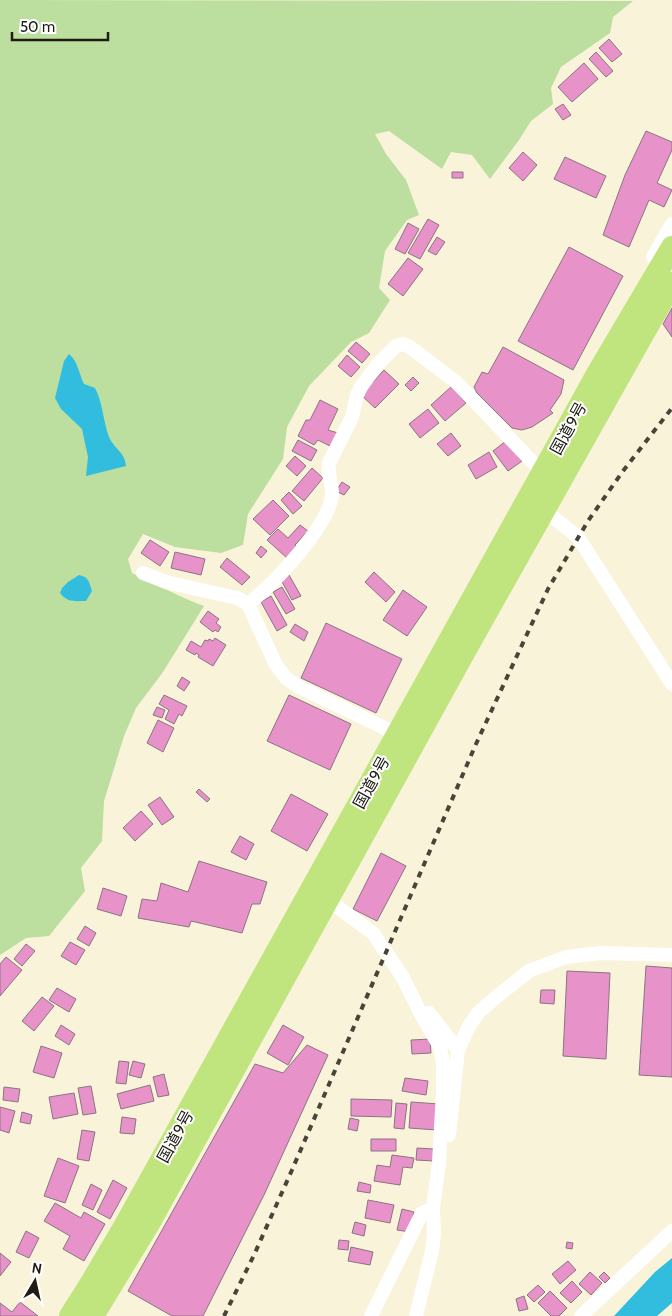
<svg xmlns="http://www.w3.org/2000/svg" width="672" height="1316" viewBox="0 0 672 1316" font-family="Cabin,'Noto Sans JP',sans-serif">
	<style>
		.green { fill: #bcde9f }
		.water { fill: #32bdde }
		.building { fill: #e793ca; stroke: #8a7481 }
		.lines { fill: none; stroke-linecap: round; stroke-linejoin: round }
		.minor { stroke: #fff; stroke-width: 14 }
		.trunk { stroke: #c0e47e; stroke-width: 22 }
		.rail { stroke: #474438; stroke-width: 4; stroke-dasharray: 6 6; stroke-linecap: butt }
		.labels { text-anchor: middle; stroke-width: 4; stroke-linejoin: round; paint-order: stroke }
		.street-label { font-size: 16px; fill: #1e1c13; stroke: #fff }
	</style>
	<rect width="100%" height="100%" fill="#f9f3da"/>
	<!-- green -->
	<path class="green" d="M0 0 633 1 613 17 610 33 561 67 551 88 553 104 531 121 519 140 490 179 472 155 451 152 442 169 389 131 375 134 386 154 406 180 419 215 407 220 385 251 379 288 390 300 369 333 351 342 309 386 287 427 283 459 248 514 243 545 221 553 175 547 143 534 128 559 132 573C156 584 179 597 204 606L163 672 136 708 124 736 104 801 102 841 81 868 85 891 49 936 26 938 0 955Z"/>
	<!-- water -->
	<path class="water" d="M69 354C78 361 79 374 84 384L95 388C103 403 103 421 109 437 115 450 125 452 126 466L86 476 88 457 82 429 61 409 55 398 64 361Z
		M79 575C89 577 89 582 92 591L86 601C74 601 68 603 60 593L62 588 68 582Z
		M672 1258V1303L657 1316H614L655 1272Z"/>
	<!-- building -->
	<path class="building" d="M609 39 622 54 612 62 599 48Z
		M596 52 613 71 606 77 589 59Z
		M584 63 598 79 572 102 558 87Z
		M563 104 571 115 563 120 555 109Z
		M646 131 672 142V150L657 183 672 190 664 207 649 200 629 247 603 235 625 175Z
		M523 152 537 165 523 181 509 168Z
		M565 157 606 176 596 198 554 179Z
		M452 172H463V178H452Z
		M428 219 439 225 420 259 408 253Z
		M408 223 419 229 405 254 395 249Z
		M437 237 445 242 436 255 428 251Z
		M569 247 623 276 573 370 518 341Z
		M408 258 423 269 403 296 388 284Z
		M672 308V337L663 324Z
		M356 342 370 354 362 363 348 351Z
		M503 347 564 380 561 394 550 410 553 413 532 427 522 430 512 428 477 393 474 387 482 372 488 374Z
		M347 355 360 367 351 377 338 366Z
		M384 370 399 384 375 408 361 395Z
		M413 377 419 383 411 391 405 385Z
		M452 386 466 403 445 421 431 405Z
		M320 400 338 409 328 430 338 433 330 446 318 440 314 445 298 436 306 420H310Z
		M428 409 439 423 420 438 409 424Z
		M451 433 461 446 448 456 437 444Z
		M298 440 317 450 311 461 292 451Z
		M506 441 522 461 508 471 493 451Z
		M489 452 497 467 476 479 468 465Z
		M295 456 306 466 297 476 286 466Z
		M312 468 323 478 304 501 292 491Z
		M342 482 350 487 344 495 336 491Z
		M289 492 302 506 293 514 281 500Z
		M273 500 289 516 270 535 253 519Z
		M300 525 308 531 295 545 297 547 287 558 267 540 278 529 288 538Z
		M150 540 169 552 160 566 141 553Z
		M261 546 267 551 261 558 256 553Z
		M175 552 205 559 201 575 171 568Z
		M227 558 250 577 242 585 220 567Z
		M374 572 395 592 386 602 365 582Z
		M289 575 301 596 292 600 281 580Z
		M282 587 295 609 286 614 273 592Z
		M403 590 427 607 407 636 383 620Z
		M271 596 287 625 277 631 261 602Z
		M208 611 219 619 216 623 221 627 218 632 215 630 213 632 200 622Z
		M326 623 402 659 376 713 301 678Z
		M295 624 308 632 304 641 290 632Z
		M215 638 226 645 213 666 198 657 199 655 196 653 195 655 186 650 191 641 201 647 205 640 208 641 209 639 213 641Z
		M182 677 190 682 184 691 177 686Z
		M164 695 187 706 182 716 179 714 174 724 165 719 169 710 159 704Z
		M289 695 351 724 330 770 267 741Z
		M157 707 165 710 162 718 153 715Z
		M158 720 174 728 163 752 147 743Z
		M199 789 210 799 207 802 196 792Z
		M291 794 328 814 307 851 271 831Z
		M160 797 174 817 162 825 148 805Z
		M141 811 153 824 135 841 123 828Z
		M240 836 254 844 246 860 231 852Z
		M381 853 406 866 377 921 353 909Z
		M199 861 267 882 260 904H252L242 933 191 921 189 927 138 918 142 899 157 901 161 883 188 892Z
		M103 888 127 896 121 916 97 909Z
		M85 926 96 933 89 946 77 939Z
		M70 942 85 950 76 965 61 956Z
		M26 944 35 951 22 966 14 959Z
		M6 957 22 970 0 996V964Z
		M646 966 672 968V1077L639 1075Z
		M567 971 610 973 606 1059 563 1056Z
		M57 988 76 999 69 1012 49 1000Z
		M541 990H555L554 1004 540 1003Z
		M42 997 54 1006 34 1031 22 1021Z
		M61 1025 75 1034 69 1045 55 1036Z
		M283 1025 304 1037 288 1065 267 1053Z
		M430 1039 431 1053 412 1054 411 1040Z
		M307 1045 328 1055 264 1195 203 1316H172L128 1291 255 1064 283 1073Z
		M41 1046 62 1053 54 1078 33 1072Z
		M119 1061 129 1062 126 1084 116 1083Z
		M133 1061 145 1064 141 1078 129 1075Z
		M164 1074 169 1095 158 1097 153 1077Z
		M405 1078 428 1081 426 1095 402 1091Z
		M150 1085 154 1101 121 1109 117 1094Z
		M91 1086 96 1113 83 1115 78 1088Z
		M4 1087 20 1089 18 1102 3 1100Z
		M74 1093 78 1114 53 1119 49 1097Z
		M351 1099 392 1100 391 1117 351 1116Z
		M411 1102 439 1104 437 1130 409 1128Z
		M396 1103 407 1104 404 1129 394 1128Z
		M0 1107 15 1111 9 1133 0 1130Z
		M22 1112 32 1115 30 1124 20 1122Z
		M122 1117 136 1119 134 1134 120 1133Z
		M350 1118 359 1120 357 1131 348 1129Z
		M82 1130 95 1132 89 1161 77 1159Z
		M371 1139H396V1151H371Z
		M417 1148 434 1149V1161L416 1160Z
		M392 1155 414 1158 412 1168 403 1167 400 1185 374 1181 377 1165 390 1167Z
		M58 1158 79 1166 65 1203 44 1196Z
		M113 1180 127 1188 110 1219 97 1212Z
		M359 1182 371 1185 370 1193 357 1191Z
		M91 1184 102 1190 93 1210 82 1205Z
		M368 1200 394 1205 390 1223 365 1218Z
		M55 1203 81 1218 84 1212 105 1224 84 1261 63 1249 70 1236 44 1221Z
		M402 1209 414 1212 410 1232 397 1230Z
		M355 1222 366 1225 364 1236 352 1233Z
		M26 1231 39 1238 29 1258 16 1252Z
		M339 1240 349 1241 348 1250 338 1249Z
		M567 1242 573 1243 572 1249 566 1248Z
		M351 1247 373 1252 370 1265 348 1261Z
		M0 1253 11 1262 0 1276Z
		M568 1261 576 1270 560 1284 552 1274Z
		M590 1272 602 1283 591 1295 579 1284Z
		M604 1272 610 1278 605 1283 599 1277Z
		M572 1281 582 1292 571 1303 560 1293Z
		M538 1285 545 1292 534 1302 527 1295Z
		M550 1291 567 1308 559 1316H551L538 1303Z
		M524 1296 528 1309 519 1311 516 1299Z
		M20 1302 38 1316H0V1303L12 1312Z"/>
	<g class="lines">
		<!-- minor -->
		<path class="minor" d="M653 257 672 224
			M544 510 578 537 672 684
			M143 573 166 582 237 598 248 604 276 665 286 678 299 687 397 734
			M248 604C273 585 330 525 332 494 332 483 327 474 329 463L352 417 357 395 361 387 377 365 396 346 403 344 410 347 456 382 543 473
			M328 900 373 933 402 976 422 1016 440 1047 443 1063V1092L439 1163 433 1208 434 1234 432 1251 416 1316
			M429 1013 458 1050
			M449 1135 458 1050 469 1026 479 1012 495 998 529 971 566 957 601 953 672 955
			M371 1316 422 1213 433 1208
			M581 1316 672 1231"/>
		<!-- trunk -->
		<path class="trunk" d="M70 1316 92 1281 125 1225 598 372 672 247
			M93 1316 150 1222 464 653 672 283"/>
		<!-- rail -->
		<path class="rail" d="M224 1316 254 1255 292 1170 476 744 548 589 588 521 623 471 672 408"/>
	</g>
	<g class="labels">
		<!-- street labels -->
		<g class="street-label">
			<text transform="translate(568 428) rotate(-61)" y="6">国道9号</text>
			<text transform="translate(371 782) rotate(-61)" y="6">国道9号</text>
			<text transform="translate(175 1136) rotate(-61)" y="6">国道9号</text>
		</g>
	</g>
	<!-- north arrow -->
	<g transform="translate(35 1281) rotate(9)" stroke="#ffffff" stroke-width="4" paint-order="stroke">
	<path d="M0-4L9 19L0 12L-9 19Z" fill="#1e1c13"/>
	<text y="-8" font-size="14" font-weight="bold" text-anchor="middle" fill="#1e1c13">N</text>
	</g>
	<!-- scale -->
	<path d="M12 32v8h96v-8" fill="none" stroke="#1e1c13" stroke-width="2.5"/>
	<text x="20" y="32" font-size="15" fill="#1e1c13" stroke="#ffffff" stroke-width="4" paint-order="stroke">50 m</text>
</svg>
